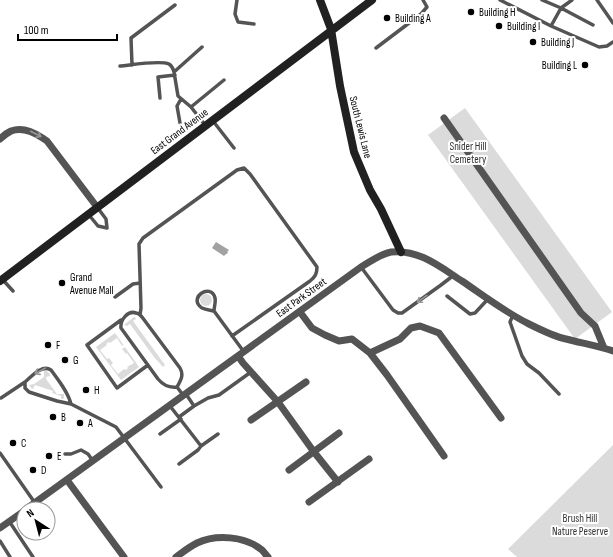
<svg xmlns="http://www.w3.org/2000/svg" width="613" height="557" viewBox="0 0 613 557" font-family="'Sofia Sans Condensed',sans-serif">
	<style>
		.green { fill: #dbdbdb; fill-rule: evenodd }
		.water { fill: #a2a2a2 }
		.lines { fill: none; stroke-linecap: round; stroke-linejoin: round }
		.lane { stroke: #545454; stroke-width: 3.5 }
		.street { stroke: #545454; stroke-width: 7 }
		.secondary { stroke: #212121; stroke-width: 8 }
		.oneway { stroke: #989898 }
		.poi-dot { fill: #000; stroke: #fff; stroke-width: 1.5 }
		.labels { text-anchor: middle; stroke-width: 4; stroke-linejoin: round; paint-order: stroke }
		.poi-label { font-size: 11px; fill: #000; stroke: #fff; text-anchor: start }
		.street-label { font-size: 11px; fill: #000; stroke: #fff }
		.park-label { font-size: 11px; fill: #323232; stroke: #fff }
	</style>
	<rect width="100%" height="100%" fill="#fff"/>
	<!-- green -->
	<path class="green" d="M465 108 612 312 575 339 428 135Z
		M200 300a6 6 0 1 1 12 0a6 6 0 1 1-12 0Z
		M134 317H135L136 319 133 321 165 365 163 367 154 357 130 324 127 326 124 325 125 324Z
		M115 333 139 367 121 380 96 347ZM117 338 122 346 123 345 125 347 122 349 126 354 127 353 134 363 127 367 128 368 126 370 124 369 118 374 111 365 113 363 109 358 107 359 100 350 107 345 106 344 109 342 110 343Z
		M45 370 48 372 50 374V376L46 377V379L57 394H64V398L63 399H61V396L52 393 53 391 35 385 33 389 31 388 29 385 34 384 44 377V371Z
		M613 445V557H517L508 549Z"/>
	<!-- water -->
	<path class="water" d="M216 242 229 250 227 252H228L227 254H226L224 256 212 248Z"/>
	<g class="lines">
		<!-- lane -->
		<path class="lane" d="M237 0 235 14 238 22 254 24
			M500 0 551 26 599 47 607 46 613 42
			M542 0 561 8 593 25
			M597 0 613 23
			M551 26 561 8 572 0
			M376 48 421 14 427 7 423 0
			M132 65 131 38 175 5
			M120 66C131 65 160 60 169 64 172 66 173 68 174 72L178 96 191 107 205 125
			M174 72 202 47
			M160 98 158 77 175 75
			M191 107 224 80
			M213 121 234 148
			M180 123 177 106 181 99
			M89 215 98 226 107 228 106 219 97 207
			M361 267 393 310 398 313H402L441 285 454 275
			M3 280 13 291
			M447 296 470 314 475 313 488 299
			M115 297 133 284 140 283
			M214 311C210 310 206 310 202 308 187 298 211 282 215 298 216 302 214 307 214 311L244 352
			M140 315 141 308 139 244 143 238 179 212 237 170 244 168 250 174 317 267C317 274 315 277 310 281L232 336
			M513 315 510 322 522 356 527 364 539 373 559 394
			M121 320 87 345 117 388 148 365
			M177 387C181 380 184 375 180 368L142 317C140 315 139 313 136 313 128 310 120 320 121 328L158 379C163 385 169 388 177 387L183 395
			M186 394 194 406 208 398 219 395 251 372
			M1 398 25 382
			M71 404C68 392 59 381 51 370 42 364 32 376 25 382V388L29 392 57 401 71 404 116 427 161 487
			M170 406 201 446 218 434
			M179 417 194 406
			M160 434 181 419
			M0 453 35 503
			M65 454H71L81 450 88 454 93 461
			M179 464 198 450 201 446
			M9 521 33 557
			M0 541 10 557"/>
		<!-- street -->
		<path class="street" d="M444 118 581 313 595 326 604 348
			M0 139C3 136 7 133 11 131 24 126 37 134 47 141L97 207
			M300 312 312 328 325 335 339 341 352 339 370 353 387 375 444 456
			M370 353 400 339 411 328 420 326 439 333 501 418
			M238 356 243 363 278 402 314 452 338 482
			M251 420 306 382
			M289 470 339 433
			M67 480 124 557
			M309 502 369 459
			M26 509 361 267C370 262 380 254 391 252 419 249 440 267 462 281 484 296 505 312 529 324 539 329 556 337 566 339 581 343 598 346 613 351
			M0 528 24 511
			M176 557C183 552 189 547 197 543 216 534 245 536 262 550 264 552 266 555 268 557"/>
		<!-- secondary -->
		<path class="secondary" d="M320 0 331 29 340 86 354 152 370 190 381 209 401 252
			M0 281 372 0"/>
	</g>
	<!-- one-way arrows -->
	<defs><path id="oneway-shaft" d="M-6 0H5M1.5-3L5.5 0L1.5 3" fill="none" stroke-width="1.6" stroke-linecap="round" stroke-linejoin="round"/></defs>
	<g class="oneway">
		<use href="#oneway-shaft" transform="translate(36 134) rotate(27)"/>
		<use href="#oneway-shaft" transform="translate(422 299) rotate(144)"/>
		<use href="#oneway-shaft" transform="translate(40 371) rotate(151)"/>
	</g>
	<!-- markers -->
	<g class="poi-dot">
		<circle cx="471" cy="12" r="4"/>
		<circle cx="387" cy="18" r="4"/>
		<circle cx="499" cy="26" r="4"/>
		<circle cx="533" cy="42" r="4"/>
		<circle cx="585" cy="65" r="4"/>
		<circle cx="62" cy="283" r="4"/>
		<circle cx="48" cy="345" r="4"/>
		<circle cx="65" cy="360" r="4"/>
		<circle cx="86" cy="390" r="4"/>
		<circle cx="53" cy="417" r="4"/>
		<circle cx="80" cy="423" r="4"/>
		<circle cx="13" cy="443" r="4"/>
		<circle cx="49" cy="456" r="4"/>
		<circle cx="33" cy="470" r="4"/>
	</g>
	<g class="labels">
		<!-- poi labels -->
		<g class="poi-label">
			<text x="479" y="16">Building H</text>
			<text x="395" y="22">Building A</text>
			<text x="507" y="30">Building I</text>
			<text x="541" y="46">Building J</text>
			<text x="577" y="69" text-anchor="end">Building L</text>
			<text x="70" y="281">Grand<tspan x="70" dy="13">Avenue Mall</tspan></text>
			<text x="56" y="349">F</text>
			<text x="73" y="364">G</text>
			<text x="94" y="394">H</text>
			<text x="61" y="421">B</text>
			<text x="88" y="427">A</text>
			<text x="21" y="447">C</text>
			<text x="57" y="460">E</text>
			<text x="41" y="474">D</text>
		</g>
		<!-- street labels -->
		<g class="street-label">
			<text transform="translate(361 127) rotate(76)" y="4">South Lewis Lane</text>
			<text transform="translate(179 131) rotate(-37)" y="4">East Grand Avenue</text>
			<text transform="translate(301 297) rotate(-36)" y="4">East Park Street</text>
		</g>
		<!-- park labels -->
		<g class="park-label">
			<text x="468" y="150">Snider Hill<tspan x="468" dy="13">Cemetery</tspan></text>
			<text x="580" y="522">Brush Hill<tspan x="580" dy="13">Nature Peserve</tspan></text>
		</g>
	</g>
	<!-- north arrow -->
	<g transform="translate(36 521) rotate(324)"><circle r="19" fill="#ffffff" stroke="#999999"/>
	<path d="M0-3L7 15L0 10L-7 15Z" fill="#000000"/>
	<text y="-6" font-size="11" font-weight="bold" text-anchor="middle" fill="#000000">N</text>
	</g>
	<!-- scale -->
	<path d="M18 34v6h99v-6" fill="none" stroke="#000000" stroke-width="2"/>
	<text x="24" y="34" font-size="12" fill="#000000" stroke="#ffffff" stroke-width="3" paint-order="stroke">100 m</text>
</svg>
